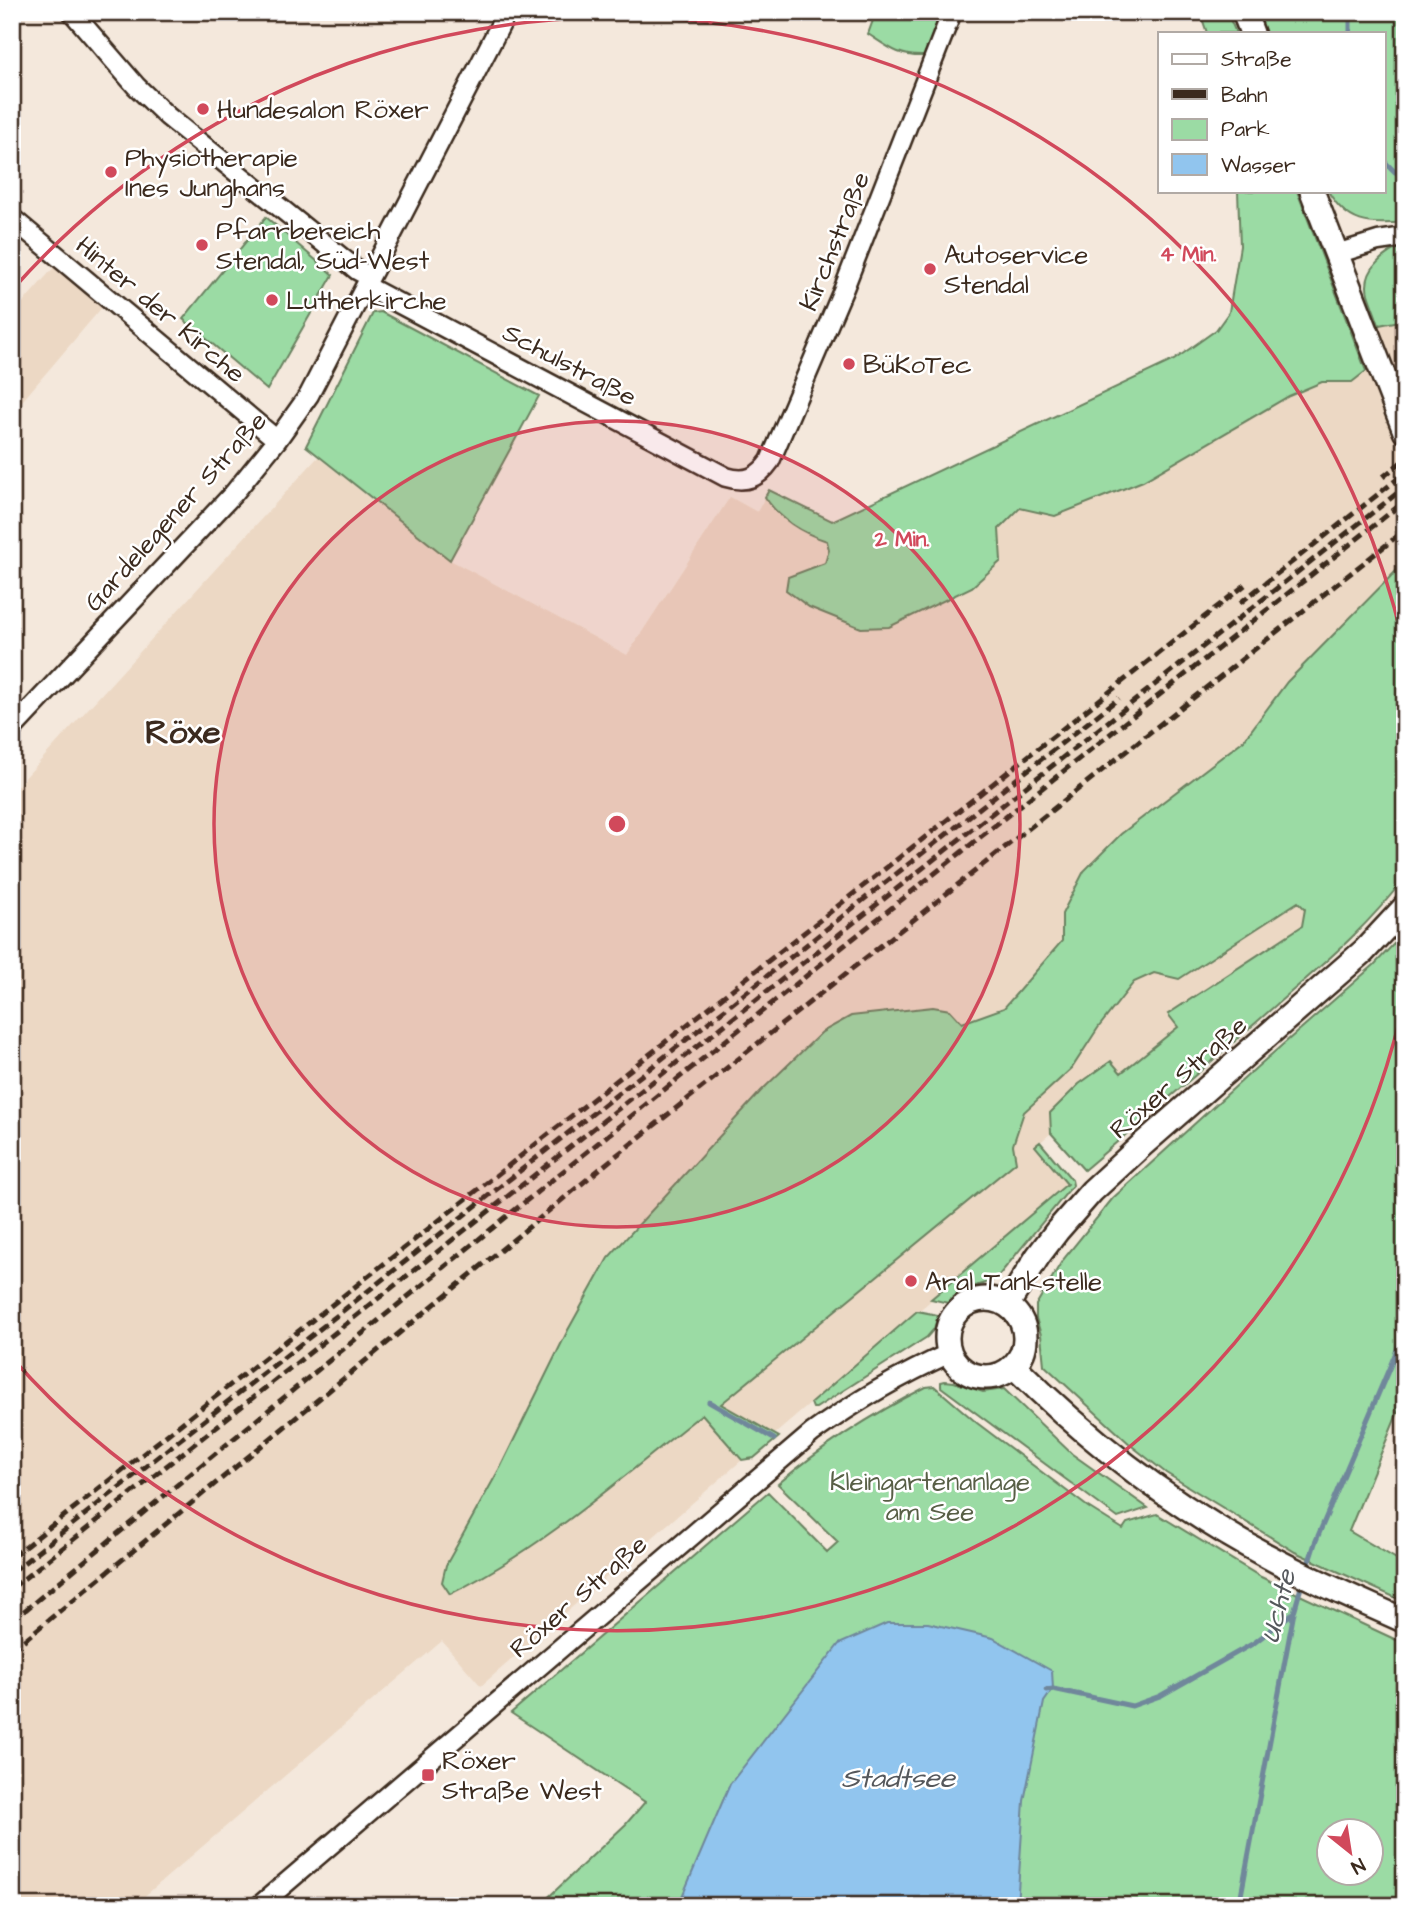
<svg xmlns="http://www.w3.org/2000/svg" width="1417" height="1918" viewBox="0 0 1417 1918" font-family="'Architects Daughter',sans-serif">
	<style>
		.built { fill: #ecd8c4 }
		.green { fill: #9bdba4; stroke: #6b8261; stroke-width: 2; fill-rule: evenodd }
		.water { fill: #91c5ee; stroke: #6f879b; stroke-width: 2 }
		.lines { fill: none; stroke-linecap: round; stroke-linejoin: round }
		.stream { stroke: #6f879b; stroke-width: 5 }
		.minor-casing { stroke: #3b2a1e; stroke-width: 23 }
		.tertiary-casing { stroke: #3b2a1e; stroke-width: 28 }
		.minor { stroke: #fff; stroke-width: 18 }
		.tertiary { stroke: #fff; stroke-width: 23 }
		.rail { stroke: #3b2a1e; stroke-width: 5; stroke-dasharray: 10 5; stroke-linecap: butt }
		.ring { fill: none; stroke: #d1495b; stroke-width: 3.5 }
		.poi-dot { fill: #d1495b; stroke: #fff; stroke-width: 2.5 }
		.labels { text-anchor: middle; stroke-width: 5; stroke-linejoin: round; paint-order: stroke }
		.poi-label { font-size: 26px; fill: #3b2a1e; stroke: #fff; text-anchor: start }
		.street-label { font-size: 26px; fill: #3b2a1e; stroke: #fff }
		.park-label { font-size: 26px; fill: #585f46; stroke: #fff }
		.water-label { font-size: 28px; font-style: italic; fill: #55585c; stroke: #fff }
		.district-label { font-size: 33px; font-weight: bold; fill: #3b2a1e; stroke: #fff }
		.centre { fill: #d1495b; stroke: #fff; stroke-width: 3.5 }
		.ring-label { font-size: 21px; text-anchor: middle; font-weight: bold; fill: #d1495b; stroke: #fff; stroke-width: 5; stroke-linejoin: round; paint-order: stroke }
	</style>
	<rect width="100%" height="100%" fill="#f4e8dc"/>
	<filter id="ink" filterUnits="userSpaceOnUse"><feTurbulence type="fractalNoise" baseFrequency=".0143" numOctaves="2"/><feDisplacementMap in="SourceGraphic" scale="14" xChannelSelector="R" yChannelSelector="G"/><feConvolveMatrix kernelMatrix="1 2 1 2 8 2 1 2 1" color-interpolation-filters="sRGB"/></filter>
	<g filter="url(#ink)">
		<!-- built -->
		<path class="built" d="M1405 245V553L1399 568 1405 588V820L1084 1170 1051 1133 1036 1146 1067 1184 775 1434 720 1404 702 1415 742 1460 481 1686 442 1641 133 1906H12V792L318 457 450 560 627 655 730 497 757 512 769 490 832 521 1353 336 1379 325 1367 292V283L1378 261 1394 249Z
			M56 265 104 305 12 413V315Z"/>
		<!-- green -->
		<path class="green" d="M876 12H941L924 56C899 57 888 47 868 34Z
			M1200 12H1227L1236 33H1207Z
			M1258 12H1405V222C1369 226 1347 224 1328 191H1384V33H1266Z
			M1238 191H1297L1366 371 1352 382H1322L1289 396 1143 481 1055 516 1020 508 999 529 1001 561 972 587 889 627 861 628 809 607 786 590 788 577 825 563 829 550 827 541C802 533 780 520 765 497L769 490 832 521 1174 360 1216 330 1229 312 1240 246Z
			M266 217 333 275 267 390 183 319Z
			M1405 245V320L1379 325C1376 315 1371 304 1368 294 1362 270 1385 252 1405 245Z
			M381 312 539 396 450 560 306 446 373 313Z
			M1405 553V877C1367 928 1323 964 1276 1005 1213 1061 1149 1115 1084 1170L1051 1133 1050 1113 1079 1084 1111 1061 1121 1073 1178 1027 1168 1014 1302 926 1305 909 1298 902 1179 979 1154 973 1134 982 1098 1028 1072 1068 1024 1112 1013 1145 1016 1162 721 1404 779 1437 754 1458 742 1460 702 1414C621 1478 542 1549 450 1594L442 1582 446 1565 501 1466 568 1330 608 1258 761 1091 822 1032 851 1016 933 1007 950 1010 962 1023 1004 1008 1062 941V914L1084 871 1121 834 1244 740 1287 682 1399 568Z
			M1405 932V1395L1349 1531 1405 1564V1602L1295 1552 1166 1473 1133 1447 1044 1365 1041 1335 1036 1318V1305L1062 1261 1113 1198 1257 1067 1374 965Z
			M1040 1142 1072 1180 1073 1185 1000 1274 992 1281 965 1289 948 1303 931 1299 1067 1184 1035 1146Z
			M917 1311 938 1315 934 1329 927 1337 816 1408H813L811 1403Z
			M945 1381 954 1382 983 1392 1004 1389 1072 1454 1148 1508 1118 1518 941 1387V1382Z
			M934 1386 977 1423 1088 1507 1123 1529 1127 1523 1157 1514 1261 1577 1405 1644V1906H539L626 1824 645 1802 511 1713 768 1492 827 1552 838 1542 778 1484C825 1444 871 1415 926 1387ZM1330 1830H1372V1872H1330Z"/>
		<!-- water -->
		<path class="water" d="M887 1623H928L993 1638 1052 1671 1053 1689 1044 1702 1024 1801 1017 1906H678L730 1784 839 1644Z"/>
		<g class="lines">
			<!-- stream -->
			<path class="stream" d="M1350 33V12
				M1384 161 1395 172 1405 176
				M709 1402 774 1439
				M1306 1571 1315 1543 1405 1331
				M1046 1690 1053 1689 1132 1706 1160 1696 1254 1643 1294 1612
				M1239 1906 1294 1612 1303 1580"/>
			<!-- minor casing -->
			<g class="minor-casing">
				<path id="minor" d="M72 12 136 86 167 116 357 270 370 277
					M12 218 277 440
					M1336 254 1378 241 1405 237
					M366 286 726 477C746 483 758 478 770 461L844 288 952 12
					M12 729 234 493 277 440 309 395 507 12
					M259 1906 812 1433C856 1401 901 1375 950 1353"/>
			</g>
			<!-- tertiary casing -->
			<g class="tertiary-casing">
				<path id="tertiary" d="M1244 12 1252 33
					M1312 191 1405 431
					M947 1338a39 39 0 1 1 78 0a39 39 0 1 1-78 0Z
					M1007 1305 1038 1256 1057 1231 1092 1191 1142 1145 1364 951 1405 907
					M1014 1366C1090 1442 1174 1507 1269 1557 1313 1581 1359 1600 1405 1621"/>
			</g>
			<!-- minor -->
			<use href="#minor" class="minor"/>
			<!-- tertiary -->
			<use href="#tertiary" class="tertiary"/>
			<!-- rail -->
			<path class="rail" d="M1383 477 1405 459
				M1240 603 1405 473
				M12 1557 1245 585
				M12 1572 1119 698
				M12 1588 1405 487
				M12 1621C471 1241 937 870 1405 501
				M12 1650 612 1159 1405 530"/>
		</g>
	</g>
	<!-- distance rings -->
	<circle cx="617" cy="824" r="403" fill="#d1495b" fill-opacity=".12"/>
	<g class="ring">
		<circle cx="617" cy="824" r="403"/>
		<path d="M1403 1006A807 807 0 0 1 13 1359M13 289A807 807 0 0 1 1403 642"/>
	</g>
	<!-- markers -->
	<g class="poi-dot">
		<circle cx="203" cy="109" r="7"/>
		<circle cx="111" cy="172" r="7"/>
		<circle cx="202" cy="245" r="7"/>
		<circle cx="930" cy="269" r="7"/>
		<circle cx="272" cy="300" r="7"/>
		<circle cx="849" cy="364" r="7"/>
		<circle cx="911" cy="1281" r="7"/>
		<rect x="421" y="1768" width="14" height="14" rx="3.5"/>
	</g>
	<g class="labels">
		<!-- poi labels -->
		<g class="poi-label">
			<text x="217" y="118">Hundesalon Röxer</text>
			<text x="125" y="166">Physiotherapie<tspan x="125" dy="30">Ines Junghans</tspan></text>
			<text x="216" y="239">Pfarrbereich<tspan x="216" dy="30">Stendal, Süd-West</tspan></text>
			<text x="944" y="263">Autoservice<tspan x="944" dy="30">Stendal</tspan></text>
			<text x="286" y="309">Lutherkirche</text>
			<text x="863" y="373">BüKoTec</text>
			<text x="925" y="1290">Aral Tankstelle</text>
			<text x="442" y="1769">Röxer<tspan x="442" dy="30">Straße West</tspan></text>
		</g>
		<!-- street labels -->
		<g class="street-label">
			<text transform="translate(834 241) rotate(-68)" y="9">Kirchstraße</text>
			<text transform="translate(161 309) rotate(40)" y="9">Hinter der Kirche</text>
			<text transform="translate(570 364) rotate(28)" y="9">Schulstraße</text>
			<text transform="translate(175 511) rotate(-48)" y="9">Gardelegener Straße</text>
			<text transform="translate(1178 1077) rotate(-41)" y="9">Röxer Straße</text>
			<text transform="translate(578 1596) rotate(-41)" y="9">Röxer Straße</text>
		</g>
		<!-- park labels -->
		<g class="park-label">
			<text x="930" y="1490">Kleingartenanlage<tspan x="930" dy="30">am See</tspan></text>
		</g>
		<!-- water labels -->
		<g class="water-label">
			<text transform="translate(1277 1606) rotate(-76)" y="10">Uchte</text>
			<text x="898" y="1787">Stadtsee</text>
		</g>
		<!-- district labels -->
		<g class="district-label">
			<text x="183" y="743">Röxe</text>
		</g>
	</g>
	<circle cx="617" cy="824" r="10" class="centre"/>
	<g class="ring-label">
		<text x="1188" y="261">4 Min.</text>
		<text x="902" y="546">2 Min.</text>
	</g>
	<!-- margin -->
	<rect width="1417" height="1918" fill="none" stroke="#fff" stroke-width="42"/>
	<rect x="21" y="21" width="1375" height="1876" fill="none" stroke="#3b2a1e" stroke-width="2.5" filter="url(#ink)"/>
	<!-- legend -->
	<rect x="1158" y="32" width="228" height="161" fill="#ffffff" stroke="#b1aaa5" stroke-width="2"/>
	<rect x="1172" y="54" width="35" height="10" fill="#ffffff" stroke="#b1aaa5" stroke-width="2"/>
	<text x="1221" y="66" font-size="21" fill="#3b2a1e">Straße</text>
	<rect x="1172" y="89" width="35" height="10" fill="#3b2a1e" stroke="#b1aaa5" stroke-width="2"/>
	<text x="1221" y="102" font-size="21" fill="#3b2a1e">Bahn</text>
	<rect x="1172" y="119" width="35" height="21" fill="#9bdba4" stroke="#b1aaa5" stroke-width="2"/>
	<text x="1221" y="136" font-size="21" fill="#3b2a1e">Park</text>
	<rect x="1172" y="154" width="35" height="21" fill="#91c5ee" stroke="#b1aaa5" stroke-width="2"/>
	<text x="1221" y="172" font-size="21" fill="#3b2a1e">Wasser</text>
	<!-- north arrow -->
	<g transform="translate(1350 1852) rotate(150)"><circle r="33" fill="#ffffff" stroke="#b1aaa5" stroke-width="2"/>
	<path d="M0-5L12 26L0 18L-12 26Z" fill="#d1495b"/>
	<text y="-10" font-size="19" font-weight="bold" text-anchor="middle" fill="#3b2a1e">N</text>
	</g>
</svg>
